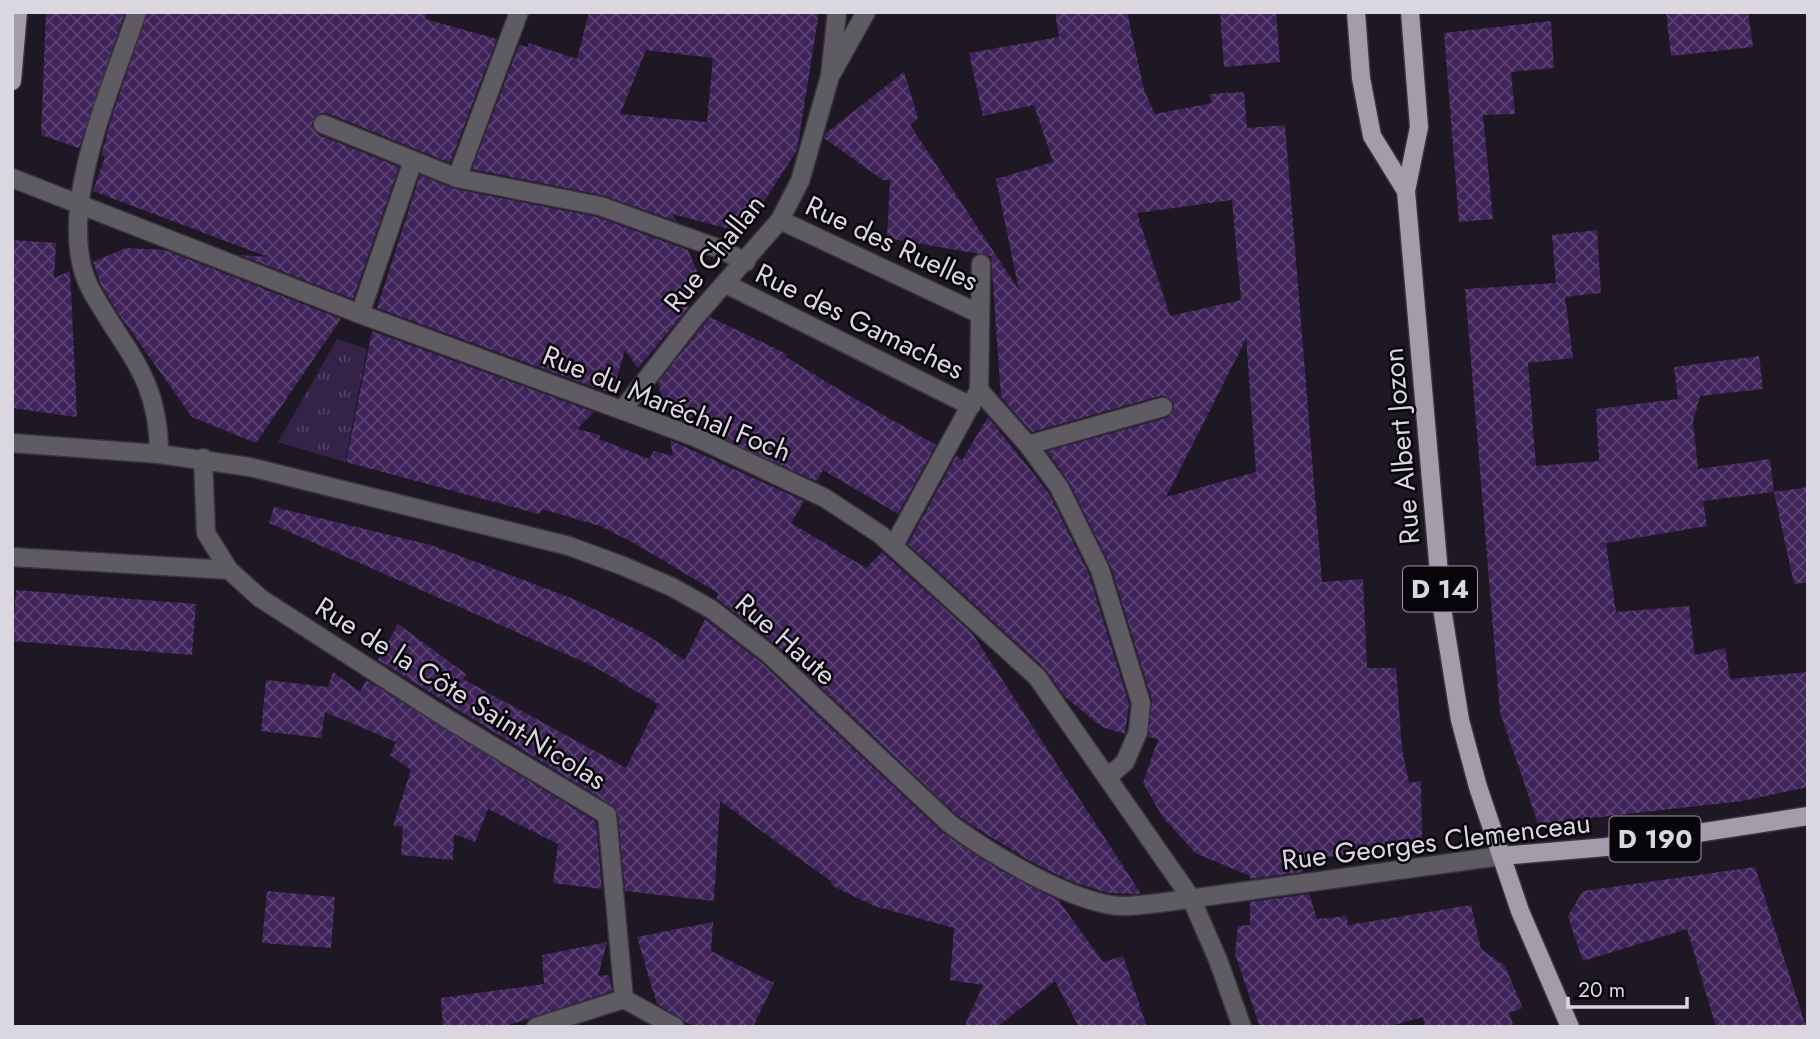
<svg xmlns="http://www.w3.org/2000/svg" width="1820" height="1039" viewBox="0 0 1820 1039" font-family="Jost,sans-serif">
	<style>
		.grass { fill: url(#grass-tufts) }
		.building { fill: url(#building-cross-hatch); fill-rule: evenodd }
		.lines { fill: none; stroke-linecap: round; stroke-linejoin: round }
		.minor-casing { stroke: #38333f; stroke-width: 21 }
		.major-casing { stroke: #38333f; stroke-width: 21 }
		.minor { stroke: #5e5b62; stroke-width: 18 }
		.major { stroke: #a29cab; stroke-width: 18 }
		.labels { text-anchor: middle; stroke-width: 5; stroke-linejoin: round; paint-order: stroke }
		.shield { fill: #07050a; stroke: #9b98a0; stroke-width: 2 }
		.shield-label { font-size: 26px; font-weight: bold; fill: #dbd7e0 }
		.street-label { font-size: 28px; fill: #dbd7e0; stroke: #07050a }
	</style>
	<defs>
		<pattern id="grass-tufts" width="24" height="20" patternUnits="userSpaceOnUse" patternTransform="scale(1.75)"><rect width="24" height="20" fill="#352249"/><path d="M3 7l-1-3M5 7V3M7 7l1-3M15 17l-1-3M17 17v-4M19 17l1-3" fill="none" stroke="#524163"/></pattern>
		<pattern id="building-cross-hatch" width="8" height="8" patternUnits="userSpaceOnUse" patternTransform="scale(1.75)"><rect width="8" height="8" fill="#3f235a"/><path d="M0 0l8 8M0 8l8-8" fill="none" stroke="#5a4271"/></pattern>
	</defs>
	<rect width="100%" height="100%" fill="#1e1825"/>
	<!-- grass -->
	<path class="grass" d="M337 339 367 349 345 462 278 442Z"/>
	<!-- building -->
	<path class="building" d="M46 12H125L79 148 41 135Z
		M148 12H427L425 19 497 39 450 163 327 113H321L313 119 312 126 319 135 399 167 353 299 240 255 268 257 93 191 105 157 101 156 112 116Z
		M589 12H819L797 150 744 233 673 214 676 221 602 195 472 169 519 45 528 47 529 43 577 59ZM646 50 713 58 707 122 620 114Z
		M1055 12H1127L1144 90 1155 114 1212 103 1209 94 1244 92 1247 128 1285 125 1322 582 1363 579 1367 668H1396L1402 749 1409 783 1421 781 1422 843 1300 861 1303 872 1250 879V876L1195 853 1162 816 1143 783 1158 739 1148 737 1152 700 1111 567 1069 482 1047 451 1166 418 1174 410V403L1166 396H1160L1032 432 1001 397 991 256 887 238 890 180H883L824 138 825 134 904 72 918 118 910 125 1019 290 996 179 1053 162 1034 105 983 116 969 53 1059 37ZM1232 200 1241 300 1170 316 1137 213ZM1246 338 1256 472 1166 497 1245 341Z
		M1220 12H1276L1280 62 1224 67Z
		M1666 12H1748L1753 47 1671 56Z
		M1551 21 1554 68 1511 72 1515 114 1483 115 1493 219 1459 222 1444 33Z
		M420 175 455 189 597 217 688 250 703 285 684 305 689 307 638 368 625 350 612 394 377 308Z
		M1597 230 1601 293 1565 297 1573 358 1528 363 1536 466 1599 461 1596 409 1678 399 1674 367 1759 356 1763 389 1700 396 1693 422 1698 469 1770 459 1774 492 1703 501 1707 526 1606 543 1616 612 1689 606 1695 655 1725 648 1730 679 1808 672V787L1742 801 1538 824 1500 712 1465 289 1556 283 1552 235Z
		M12 240 56 243 54 278 70 271 77 417 12 408Z
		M126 248 165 250 341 319 256 443 192 417 118 313 101 285 93 262Z
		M710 317 787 354 786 357 838 389 936 445 898 514 823 470 816 481 672 417 663 403 658 382Z
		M372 331 594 412 577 429 600 435 599 439 649 459 654 451 673 456 670 440 804 501 791 523 866 568 882 552 972 633 1141 894 1108 893 1070 881 1030 861 973 826 957 815 777 646 716 598 718 593 632 542 600 526 542 509 539 514 346 462Z
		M988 417 1049 493 1089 574 1129 704 1125 734 1102 727 1065 697 1045 669 908 544 956 456 962 460Z
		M1808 487V582L1794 584 1774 492Z
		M274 507 431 545 571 598 642 632 685 660 705 619 762 663 943 833 998 869 1059 901 1103 962 1123 956 1147 1027H1079L1055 981 997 1027H964L983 985 950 980 954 928 874 906 831 885 832 882 720 801 714 901 625 891 618 814 613 806 378 660 398 624 466 674 463 679 626 768 658 704 593 666 269 523Z
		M16 590 196 604 192 655 12 641Z
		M333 672 360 692 366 680 596 822 602 889 553 883 558 844 488 809 475 842 454 834 453 860 401 855 403 827 393 826 411 770 390 755 396 742 325 712 321 738 261 731 266 680 328 687Z
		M1755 867 1806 1027H1716L1687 929 1583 961 1568 916 1583 891Z
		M267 891 335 897 331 948 262 943Z
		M1309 894 1317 919 1347 916 1348 925 1471 905 1481 949 1505 966 1523 1008 1509 1013 1514 1027H1425L1423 1017 1387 1027H1260L1235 954 1238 926 1250 925V902Z
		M713 922 711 951 774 983 753 1027H694L657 1004 637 937Z
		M607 942 598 976 609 975 612 991 503 1027H443L441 998 544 984 542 955Z"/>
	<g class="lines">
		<!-- minor casing -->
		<g class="minor-casing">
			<path id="minor" d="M137 12C113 85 51 217 91 290 125 352 159 376 159 454
				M832 73 866 12
				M323 124 457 178 600 206 720 249 746 262
				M12 178 360 314 695 437 825 498 881 535 1037 677 1191 898 1218 960 1242 1027
				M457 178 519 12
				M780 220 980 314
				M726 284 971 406
				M360 314 413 161
				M979 390 1028 445 1059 487 1100 570 1141 703 1138 732 1125 762 1107 778
				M623 409 696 316 780 220 800 181 830 76 837 12
				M12 443 159 454 250 467 569 546 623 566 672 587 711 609 769 654 950 824C991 854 1056 893 1105 904 1123 908 1141 905 1159 903L1501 856
				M1028 445 1163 407
				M203 458 206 533 229 570 260 598 443 716 607 815 624 999
				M894 545 979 390 981 264
				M12 557 229 570
				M624 999 675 1027
				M536 1027 624 999"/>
		</g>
		<!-- major casing -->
		<g class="major-casing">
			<path id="major" d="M1356 12 1361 78 1372 136 1406 191
				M1410 12 1419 127 1406 191 1442 608 1460 720 1478 787 1520 911 1570 1027
				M12 81 18 12
				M1501 856 1606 847 1808 816"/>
		</g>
		<!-- minor -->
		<use href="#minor" class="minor"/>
		<!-- major -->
		<use href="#major" class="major"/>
	</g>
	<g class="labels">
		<!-- shield labels -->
		<g class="shield">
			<rect x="1403" y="566.5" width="74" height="45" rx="5"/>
			<rect x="1609.5" y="816.5" width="91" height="45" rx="5"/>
		</g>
		<g class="shield-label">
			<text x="1440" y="598">D 14</text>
			<text x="1655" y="848">D 190</text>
		</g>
		<!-- street labels -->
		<g class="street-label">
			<text transform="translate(892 243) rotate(25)" y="10">Rue des Ruelles</text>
			<text transform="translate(714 253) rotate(-51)" y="10">Rue Challan</text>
			<text transform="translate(860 321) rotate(26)" y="10">Rue des Gamaches</text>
			<text transform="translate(667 403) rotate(22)" y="10">Rue du Maréchal Foch</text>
			<text transform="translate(1401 446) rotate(-95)" y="10">Rue Albert Jozon</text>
			<text transform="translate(786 639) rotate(41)" y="10">Rue Haute</text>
			<text transform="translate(461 693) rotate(32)" y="10">Rue de la Côte Saint-Nicolas</text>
			<text transform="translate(1436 841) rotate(-7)" y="10">Rue Georges Clemenceau</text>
		</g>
	</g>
	<!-- border -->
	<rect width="1820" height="1039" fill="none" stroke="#dbd7e0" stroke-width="28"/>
	<!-- scale -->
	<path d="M1568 997v10h119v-10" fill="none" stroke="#dbd7e0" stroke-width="3.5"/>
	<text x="1578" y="997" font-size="21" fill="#dbd7e0" stroke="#07050a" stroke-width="5" paint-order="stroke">20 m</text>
</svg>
